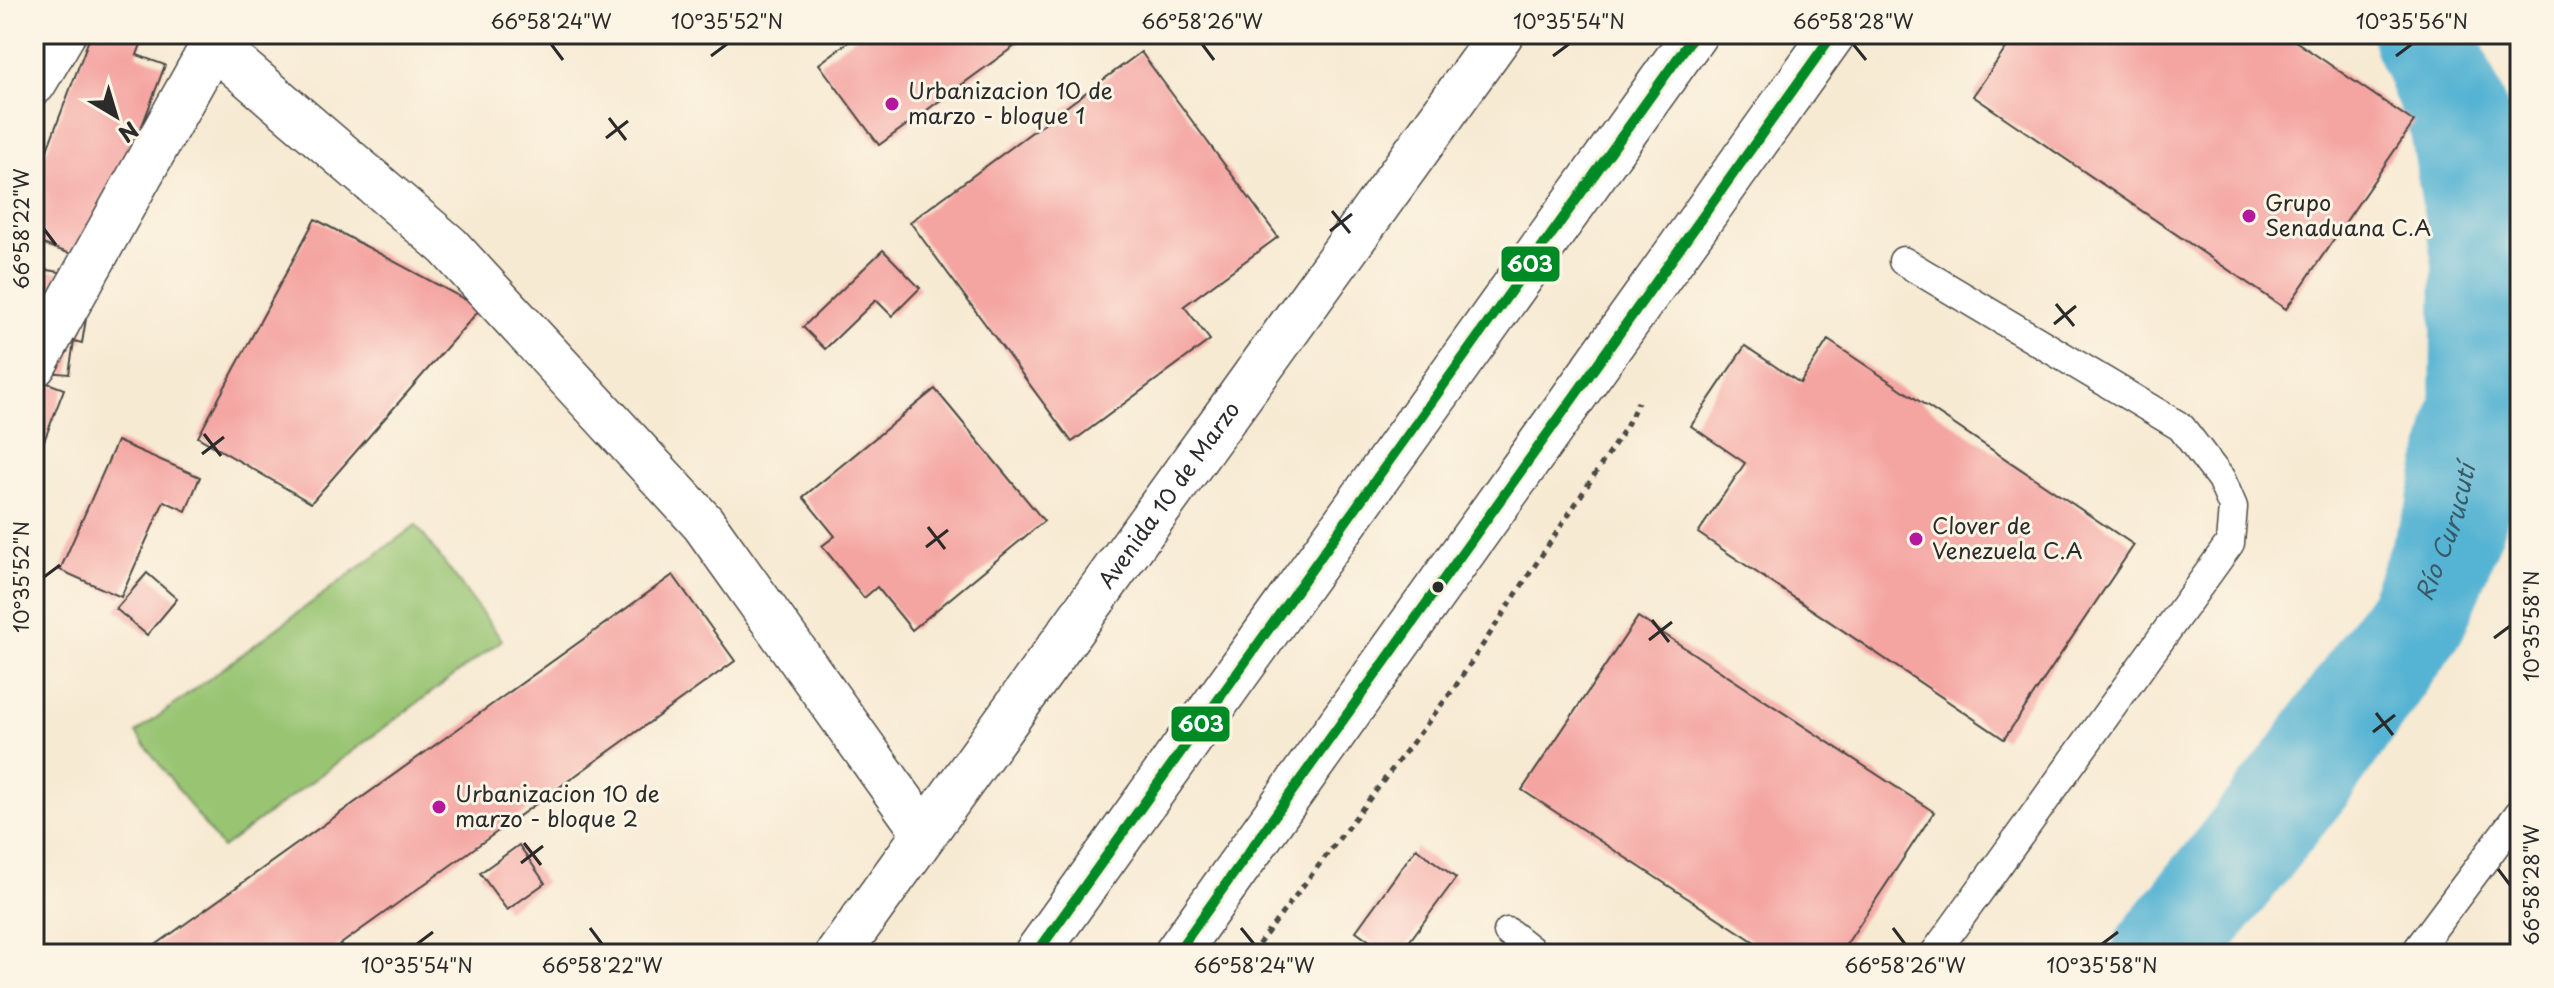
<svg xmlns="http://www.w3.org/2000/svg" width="2554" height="988" font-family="'Playpen Sans',sans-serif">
<rect width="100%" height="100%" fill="#fcf5e5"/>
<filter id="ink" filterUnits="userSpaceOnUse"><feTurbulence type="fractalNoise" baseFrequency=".0125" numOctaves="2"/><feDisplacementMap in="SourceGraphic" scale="16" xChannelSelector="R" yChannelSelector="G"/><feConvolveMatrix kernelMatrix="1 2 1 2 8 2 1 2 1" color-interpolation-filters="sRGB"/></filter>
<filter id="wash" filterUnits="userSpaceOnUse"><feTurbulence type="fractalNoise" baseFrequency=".006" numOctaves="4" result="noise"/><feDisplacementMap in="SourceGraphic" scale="32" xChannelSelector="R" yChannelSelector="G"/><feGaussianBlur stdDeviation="1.8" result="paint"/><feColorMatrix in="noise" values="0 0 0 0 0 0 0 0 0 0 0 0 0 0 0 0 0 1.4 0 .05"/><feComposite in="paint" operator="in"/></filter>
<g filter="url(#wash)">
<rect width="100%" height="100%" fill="#f7ead3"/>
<!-- green -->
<path fill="#99c573" stroke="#62784f" stroke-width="2" d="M 416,525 L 502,640 L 222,848 L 136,733 Z"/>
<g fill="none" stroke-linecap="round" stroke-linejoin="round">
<!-- river -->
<path stroke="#55b3d3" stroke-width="102" id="s1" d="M 2163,954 L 2307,773 L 2417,616 L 2456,517 L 2481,404 L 2483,261 L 2460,123 L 2423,34"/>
</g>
<g id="blocks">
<!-- building -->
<g fill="#f4a4a1">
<path d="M 91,34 L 145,34 L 137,55 L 165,65 L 91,261 L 34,241 L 34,184 Z"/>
<path d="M 859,34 L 1031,34 L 879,145 L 819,64 Z"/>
<path d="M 2016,34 L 2285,34 L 2414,122 L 2286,309 L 1973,96 Z"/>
<path d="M 1141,52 L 1278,237 L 1184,306 L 1210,340 L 1072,442 L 910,222 Z"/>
<path d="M 315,219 L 481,308 L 311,503 L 198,437 Z"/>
<path d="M 883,250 L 920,288 L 892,316 L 876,300 L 825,349 L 803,327 Z"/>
<path d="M 34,268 L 93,277 L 82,343 L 74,341 L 69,374 L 34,371 Z"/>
<path d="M 1828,340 L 2134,545 L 2004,739 L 1698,533 L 1745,463 L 1691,426 L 1745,346 L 1800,383 Z"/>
<path d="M 34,378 L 64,389 L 34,467 Z"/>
<path d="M 935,389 L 1044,521 L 912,630 L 877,587 L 864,598 L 822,546 L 835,536 L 803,497 Z"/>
<path d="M 117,441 L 200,477 L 186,511 L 164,501 L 121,597 L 60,570 Z"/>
<path d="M 147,573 L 177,599 L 147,635 L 116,609 Z"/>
<path d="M 673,575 L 735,661 L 327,954 L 143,954 Z"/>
<path d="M 1638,617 L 1934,812 L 1840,954 L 1773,954 L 1522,790 Z"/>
<path d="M 519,845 L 545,883 L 507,910 L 480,873 Z"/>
<path d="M 1416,848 L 1456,878 L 1400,954 L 1388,954 L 1356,931 Z"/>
</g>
</g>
</g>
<g filter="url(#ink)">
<use href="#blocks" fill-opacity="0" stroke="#4a4844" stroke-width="2"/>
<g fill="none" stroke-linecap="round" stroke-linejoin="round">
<!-- lane casing -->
<g stroke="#4a4844" stroke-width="31">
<g id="lane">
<path d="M 1903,261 L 2181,427 L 2221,479 L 2233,507 L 2230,543 L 1934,954"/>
<path d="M 1508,932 L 1536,954"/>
<path d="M 2414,954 L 2520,812"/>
</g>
</g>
<!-- street casing -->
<g stroke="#4a4844" stroke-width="47">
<g id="street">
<path d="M 214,46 L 448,246 L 703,523 L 924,832"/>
<path d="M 34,83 L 63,34"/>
<path d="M 34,365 L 219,34"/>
<path id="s2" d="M 838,954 L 1501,34"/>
</g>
</g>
<!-- primary casing -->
<g stroke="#4a4844" stroke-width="47">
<g id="primary">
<path d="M 1036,954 L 1695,34"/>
<path d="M 1176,954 L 1833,34"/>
</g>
</g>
<!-- path -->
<g stroke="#4a4844" stroke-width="5" stroke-dasharray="6 6" stroke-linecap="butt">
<path d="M 761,953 L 762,954"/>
<path d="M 1251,954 L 1455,687 L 1626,427 L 1638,402"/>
</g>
<!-- lane -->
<use href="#lane" stroke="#fff" stroke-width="28"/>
<!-- street -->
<use href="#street" stroke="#fff" stroke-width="44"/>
<!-- primary -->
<use href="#primary" stroke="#fff" stroke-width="44"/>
<!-- bus-1 casing -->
<g stroke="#fcf5e5" stroke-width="16">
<g id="bus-1">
<path d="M 1036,954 L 1695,34"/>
<path d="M 1176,954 L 1833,34"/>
</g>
</g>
<!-- bus-1 -->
<use href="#bus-1" stroke="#008a26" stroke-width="10"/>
</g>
</g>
<!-- ticks -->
<path fill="none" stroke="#2b2b2b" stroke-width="3" d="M 551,44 L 563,60M 1202,44 L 1214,60M 1853,44 L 1866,60M 711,56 L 727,44M 1553,56 L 1569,44M 2396,56 L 2412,44M 609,118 L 626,140M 606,138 L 628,121M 1332,211 L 1350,233M 44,229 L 56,245M 1330,231 L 1352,214M 2056,304 L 2074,326M 2054,324 L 2076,306M 204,434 L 221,456M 202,454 L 224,437M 928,527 L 945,549M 926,547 L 948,530M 44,577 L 60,565M 1652,620 L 1669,642M 2494,638 L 2510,626M 1649,640 L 1672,622M 2376,713 L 2393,735M 2373,732 L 2395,715M 524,843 L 541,865M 521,863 L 543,846M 2498,869 L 2510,885M 590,928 L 602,944M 1241,928 L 1254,944M 1893,928 L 1905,944M 417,944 L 433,932M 2102,944 L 2118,932"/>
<!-- markers -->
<g fill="#b5179e" stroke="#fcf5e5" stroke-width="3">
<circle cx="892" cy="104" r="8"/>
<circle cx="2249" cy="216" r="8"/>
<circle cx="1916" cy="539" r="8"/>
<circle cx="439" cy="807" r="8"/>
</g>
<circle fill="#2b2b2b" stroke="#fcf5e5" stroke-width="3" cx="1438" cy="587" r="7"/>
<g text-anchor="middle" stroke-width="6" stroke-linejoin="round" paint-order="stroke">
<!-- poi labels -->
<g font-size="22" fill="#2b2b2b" stroke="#fcf5e5" text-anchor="start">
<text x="908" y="99">Urbanizacion 10 de<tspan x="908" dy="25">marzo - bloque 1</tspan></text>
<text x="2265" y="211">Grupo<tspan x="2265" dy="25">Senaduana C.A</tspan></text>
<text x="1932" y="534">Clover de<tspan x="1932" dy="25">Venezuela C.A</tspan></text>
<text x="455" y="802">Urbanizacion 10 de<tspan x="455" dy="25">marzo - bloque 2</tspan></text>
</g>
<!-- street labels -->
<g font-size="22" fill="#2b2b2b" stroke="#fcf5e5">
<text dy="8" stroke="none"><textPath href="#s2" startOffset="566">Avenida 10 de Marzo</textPath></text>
</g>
<!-- water labels -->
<g font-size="24" font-style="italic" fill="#3a5b66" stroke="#fcf5e5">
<text dy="8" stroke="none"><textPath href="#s1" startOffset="512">Río Curucutí</textPath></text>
</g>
</g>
<g stroke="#fcf5e5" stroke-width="3">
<rect x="1500" y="245" width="61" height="38" rx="8" fill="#008a26"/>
<rect x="1170" y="705" width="61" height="38" rx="8" fill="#008a26"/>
</g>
<g font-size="22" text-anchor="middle" font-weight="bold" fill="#fff">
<text x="1530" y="272">603</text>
<text x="1201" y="732">603</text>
</g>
<!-- margin -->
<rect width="2554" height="988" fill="none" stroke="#fcf5e5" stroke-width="88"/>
<!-- north arrow -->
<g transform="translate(116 116) rotate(142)" stroke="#fcf5e5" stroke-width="6" paint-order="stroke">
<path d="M0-6L14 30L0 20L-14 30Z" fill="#2b2b2b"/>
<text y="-12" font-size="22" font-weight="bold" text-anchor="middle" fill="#2b2b2b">N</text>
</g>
<rect x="44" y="44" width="2466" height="900" fill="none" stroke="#2b2b2b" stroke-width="3"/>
<g font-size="20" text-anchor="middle" fill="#2b2b2b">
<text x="551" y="29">66°58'24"W</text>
<text x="727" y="29">10°35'52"N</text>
<text x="1202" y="29">66°58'26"W</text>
<text x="1569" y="29">10°35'54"N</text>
<text x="1853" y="29">66°58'28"W</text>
<text x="2412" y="29">10°35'56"N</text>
<text transform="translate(22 229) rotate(-90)" y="7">66°58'22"W</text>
<text transform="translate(22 577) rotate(-90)" y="7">10°35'52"N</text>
<text transform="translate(2532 626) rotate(-90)" y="7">10°35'58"N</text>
<text transform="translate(2532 885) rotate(-90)" y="7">66°58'28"W</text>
<text x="417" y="973">10°35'54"N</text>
<text x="602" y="973">66°58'22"W</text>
<text x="1254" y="973">66°58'24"W</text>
<text x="1905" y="973">66°58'26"W</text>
<text x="2102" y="973">10°35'58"N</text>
</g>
</svg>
